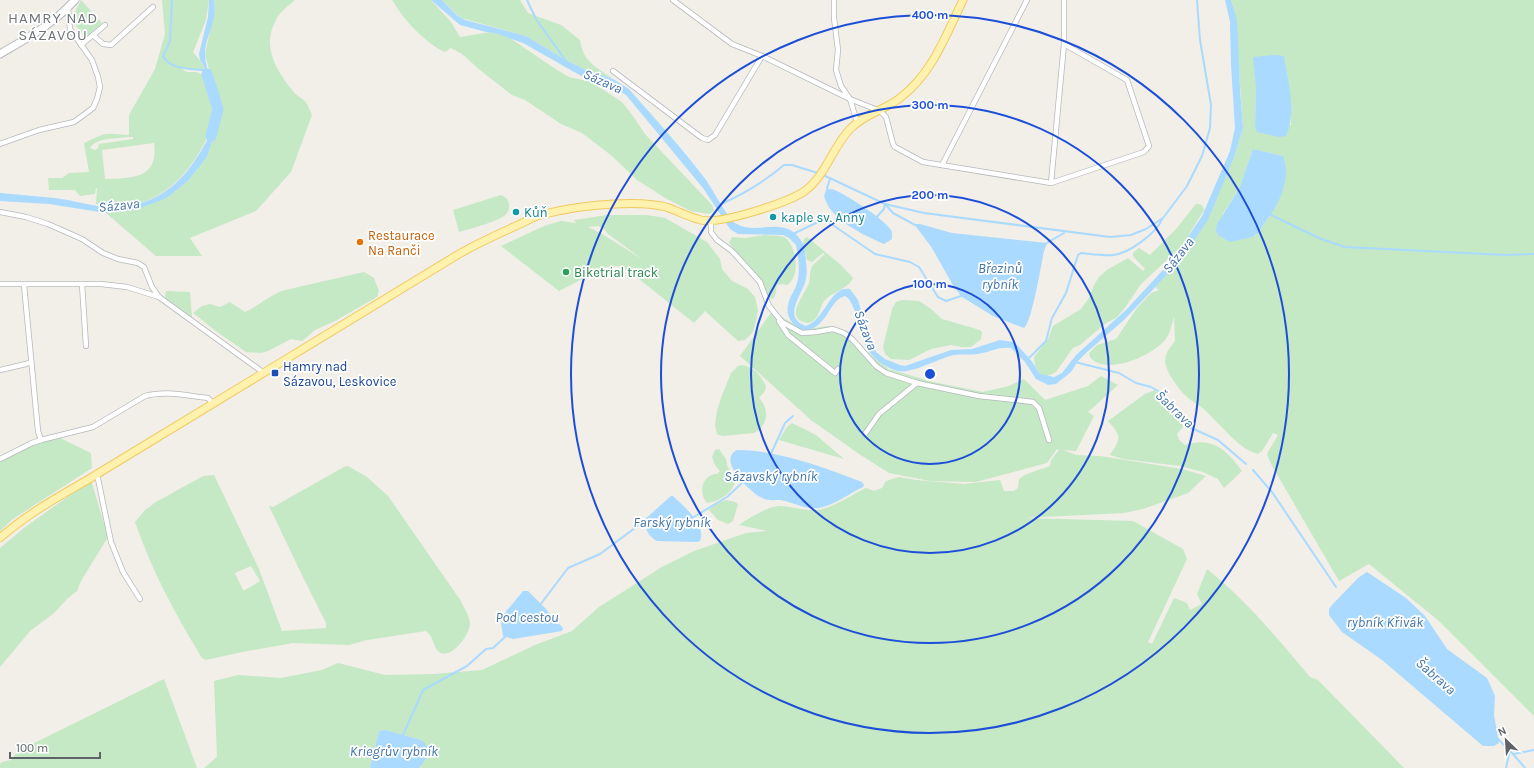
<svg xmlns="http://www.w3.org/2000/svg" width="1534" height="768" font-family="Karla,sans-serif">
<rect width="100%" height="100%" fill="#f1efe8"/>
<!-- green -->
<g fill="#c5e8c5" fill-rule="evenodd">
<path d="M 81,0 L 102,23 L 85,39 L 73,21 L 72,18 Z"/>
<path d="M 162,0 L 209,0 L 206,20 L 193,52 L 204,66 L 205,71 L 181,68 L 186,72 L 196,72 L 202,74 C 209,83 216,95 218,107 C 219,118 212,129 207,138 C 186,182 148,216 96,204 L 97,188 L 96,188 L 95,194 L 80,196 L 75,190 L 49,190 L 48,178 L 62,178 L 69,173 L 89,172 L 84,143 C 91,140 100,135 106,134 C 114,133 121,135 129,135 L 129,115 L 155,69 L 165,34 ZM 128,137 L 133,137 L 133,139 L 99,144 L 98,148 L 95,150 L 90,148 C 96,137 117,139 128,137 ZM 154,143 C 159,179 132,178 105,179 L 102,150 Z"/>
<path d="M 214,0 L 295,0 C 289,5 281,11 277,18 C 261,46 275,69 293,91 C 296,96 301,97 305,101 C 308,105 310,111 312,115 L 291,172 L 256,211 L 190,238 L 202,256 L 156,256 L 106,213 L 135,210 L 171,195 L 189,180 L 207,157 L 221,114 L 205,54 L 215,7 Z"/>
<path d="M 392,0 L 431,0 L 451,22 L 460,37 L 491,32 L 507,36 L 557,70 L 569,77 L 591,82 L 613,96 L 622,102 L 633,116 L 645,134 L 712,205 L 714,211 L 709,214 L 691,211 L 667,199 L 637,180 L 612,156 L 582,133 L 561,124 L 525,100 L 512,95 L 480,70 L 462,54 L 451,48 L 445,52 C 425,43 403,19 392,0 Z"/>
<path d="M 442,0 L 520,0 L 528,13 L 561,25 L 580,40 C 583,62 596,67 613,79 L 584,69 L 564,59 L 526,36 L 461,18 Z"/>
<path d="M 1231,0 L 1534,0 L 1534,716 L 1439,621 L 1369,564 L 1339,581 L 1271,464 L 1267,454 L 1278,435 L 1273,433 L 1262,451 L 1258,454 C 1237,449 1218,420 1201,407 C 1194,402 1188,399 1182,392 C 1176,385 1169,375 1166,366 C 1163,355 1169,349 1175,341 L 1174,317 C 1172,323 1171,331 1167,337 C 1156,355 1105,377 1090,357 L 1089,353 L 1097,345 L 1116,339 L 1137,308 L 1151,293 L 1159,290 L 1155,287 L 1180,261 L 1234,157 L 1243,128 L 1235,12 ZM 1287,76 L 1291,103 L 1291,125 L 1255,127 L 1256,87 ZM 1253,149 L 1283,156 L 1271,215 L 1255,236 L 1222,215 L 1239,189 Z"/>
<path d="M 501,195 C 505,197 508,198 509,204 C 509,207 509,211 507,213 C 502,221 469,229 459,232 L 453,210 Z"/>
<path d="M 1196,204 C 1201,204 1203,205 1204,210 L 1182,246 L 1141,284 L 1124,309 L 1116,318 L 1106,323 L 1080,345 L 1073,348 L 1056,372 L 1050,375 L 1045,376 L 1040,374 L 1035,366 L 1034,357 L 1048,339 L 1053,326 L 1081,309 L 1089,298 L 1094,285 L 1099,277 L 1107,270 L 1128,258 L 1143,271 L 1145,269 L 1133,256 L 1133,253 L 1139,248 L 1150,255 L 1177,228 Z"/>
<path d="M 607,215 L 647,215 L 665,218 L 707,242 L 720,259 L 722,269 L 732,281 L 748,289 L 755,297 L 758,310 L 756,321 L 753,332 L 745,340 L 738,341 L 705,311 L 694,323 L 639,279 L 621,266 L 606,267 L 559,291 L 501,246 L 544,226 L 561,221 L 576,223 L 574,220 ZM 598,226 L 604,229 L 608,234 L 642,259 L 602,234 L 588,227 Z"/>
<path d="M 765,235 C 770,236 779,235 784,237 C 797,245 801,277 787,285 L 782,284 L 777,285 L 775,296 L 773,299 L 769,297 L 743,260 L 729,243 L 732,237 L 745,238 Z"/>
<path d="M 807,237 L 841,265 L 853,278 C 848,289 834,291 826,299 C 818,307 821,320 808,323 C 782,319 805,295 809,283 C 811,277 809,270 813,265 C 817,261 821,258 825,254 L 823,253 L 812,262 L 807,260 L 803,244 L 804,239 Z"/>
<path d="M 364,272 L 374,278 L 379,291 L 377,297 L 335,321 L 315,330 L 302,341 L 291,339 L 268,351 L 261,353 L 246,352 L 220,334 L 193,313 L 202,306 L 210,304 L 220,307 L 230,302 L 245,312 C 258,306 268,297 281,291 Z"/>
<path d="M 166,291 L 190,292 L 192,317 L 165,298 Z"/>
<path d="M 902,300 L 919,301 L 931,309 L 942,319 L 980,330 L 982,332 L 981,339 L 971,347 L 961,347 L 951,345 L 931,349 L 909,360 L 891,359 L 885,354 L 883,347 L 892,309 L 896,302 Z"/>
<path d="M 773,310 L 785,319 L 803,330 L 827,326 L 847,331 L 871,355 L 889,369 L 933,382 L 983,392 L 1009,386 L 1024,379 L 1045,400 L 1088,386 L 1101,376 L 1118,385 L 1088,412 L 1094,416 L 1076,451 L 1063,450 L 1076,455 L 1100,456 L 1182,469 L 1206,476 L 1188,493 L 1143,509 L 1124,513 L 1024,518 L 1133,521 L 1183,549 L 1187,559 L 1148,642 L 1152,644 L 1174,598 L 1187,603 L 1190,610 L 1202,604 L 1197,594 L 1207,569 C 1246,600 1278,639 1310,677 L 1318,680 L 1404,768 L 419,768 L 421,766 L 421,740 L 386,730 L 379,731 L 370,768 L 204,768 L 217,757 L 214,681 L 238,675 L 281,678 L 322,670 L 338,663 L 385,675 L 434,674 L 482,670 L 535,645 L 572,631 L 599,607 L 662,567 L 694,551 L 746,533 L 767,531 L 739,525 C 749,518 768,506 781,506 C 793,507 805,511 818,510 C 835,507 851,495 866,488 L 874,491 L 882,488 L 886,481 L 899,477 L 916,480 L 964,484 L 1000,480 L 1004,491 L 1014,491 L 1018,488 L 1019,479 C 1028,472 1040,470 1050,466 L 1051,460 L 1059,450 L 1057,449 L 1047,463 L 976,482 L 930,481 L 889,473 L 859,454 L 811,420 L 740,356 Z"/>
<path d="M 742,365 C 754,367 761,376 766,386 L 765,391 L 759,398 C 770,409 768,426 754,433 L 722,436 L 717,434 L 715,425 L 717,411 L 721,398 L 731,373 L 738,366 Z"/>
<path d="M 1155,390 L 1165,401 L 1168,408 L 1179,417 L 1183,427 L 1177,434 L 1179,440 L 1185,445 C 1212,436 1227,450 1242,471 L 1224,488 L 1218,479 L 1203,472 L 1180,466 L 1123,459 L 1110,455 C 1121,438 1122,437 1108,421 L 1145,394 Z"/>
<path d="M 792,423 L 816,435 L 844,459 L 779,440 L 787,427 Z"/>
<path d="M 60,438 L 91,453 L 92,468 L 13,519 L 0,531 L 0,460 L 27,446 Z"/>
<path d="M 719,449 L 726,459 L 727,465 L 735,483 C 730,495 719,501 707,503 C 698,492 702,475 717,474 L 720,471 L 715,465 L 712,457 L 715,450 Z"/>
<path d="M 348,466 L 367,477 L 388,496 L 461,601 C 464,608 470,617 470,624 C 469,635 452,660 439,652 C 433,647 434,637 426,631 L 367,640 L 349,645 L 293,643 L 242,652 L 206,660 L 202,658 C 175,614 152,571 135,522 L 145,510 L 156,502 L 203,476 L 214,475 L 259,569 L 282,631 L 326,628 L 326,623 L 301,573 L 269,506 L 273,507 L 344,467 ZM 251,566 L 260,581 L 245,590 L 243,590 L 235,573 Z"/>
<path d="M 91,480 L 108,537 L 81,581 L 77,591 L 67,599 L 54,613 L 30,631 L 0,667 L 0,548 L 24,528 Z"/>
<path d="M 726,500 L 735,502 L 738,504 L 733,521 L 728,524 L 718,520 L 709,510 L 716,504 Z"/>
<path d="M 164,679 L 197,768 L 0,768 L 0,764 L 2,762 L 11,760 L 18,751 Z"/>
</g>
<!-- water -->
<g fill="#aadaff">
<path d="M 209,0 L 214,0 C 218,22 205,36 205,54 C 205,70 216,92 221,108 L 221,114 L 207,157 L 189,180 L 171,195 L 162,200 L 135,210 L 106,213 L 49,204 L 0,201 L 0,193 C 18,195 37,196 55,198 C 73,200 97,208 115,207 C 150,206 174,190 194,162 C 202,151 219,121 218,107 C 216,94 207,83 203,71 L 205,71 L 204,66 L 200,60 L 199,54 L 208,17 Z"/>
<path d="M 431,0 L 442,0 L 458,16 L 465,20 L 526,36 L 564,59 L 584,69 L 613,79 L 629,89 C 654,118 683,149 706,180 C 713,190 727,217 735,223 C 758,238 788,210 805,248 C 805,258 808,269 806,279 C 803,294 781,317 806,326 C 826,319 830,285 850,289 L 858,300 L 870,342 L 876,352 L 885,359 L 900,365 L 905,366 L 951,350 L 972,349 L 1000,340 L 1013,342 L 1016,344 L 1030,359 L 1040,374 L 1054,377 L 1062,373 L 1076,355 L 1126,310 L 1174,258 L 1202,216 L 1230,151 L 1235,128 L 1231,65 L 1230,22 L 1225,0 L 1231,0 L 1237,19 L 1240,90 L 1243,128 L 1234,157 L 1208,220 L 1180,261 L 1124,320 L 1087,352 L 1078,361 L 1071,372 L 1056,384 L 1048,385 L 1036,379 L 1025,362 L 1011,348 C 995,347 992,352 978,354 C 970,355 962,354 954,355 C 939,358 912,374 898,371 C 885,368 871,357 865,345 C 862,335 854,299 845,296 C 829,300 828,327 805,331 C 789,325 783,313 791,296 C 794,291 797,285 798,279 C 800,268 798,255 796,245 L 789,238 L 783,235 L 738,234 L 730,229 L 703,188 L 626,95 L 611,86 L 583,77 L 523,43 L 495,33 L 486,32 L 460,25 Z"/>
<path d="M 1275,55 L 1284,56 C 1288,82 1297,112 1286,136 L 1279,137 L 1257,132 L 1255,127 L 1256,87 L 1253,57 Z"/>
<path d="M 1253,149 L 1283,156 C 1292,180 1278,206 1264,224 C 1261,228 1258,234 1254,236 C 1247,239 1237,240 1230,242 L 1218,235 L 1216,231 L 1217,224 L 1239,189 Z"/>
<path d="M 832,189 C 844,193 888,221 892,232 C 892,234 892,237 892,239 L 884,244 C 866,236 844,226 831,210 C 828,207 826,201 824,196 L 826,190 Z"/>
<path d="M 914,224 L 920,224 L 952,233 L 1047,243 L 1044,251 C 1041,265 1032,322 1024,328 L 993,316 L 962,297 L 954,287 L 932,248 Z"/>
<path d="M 737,450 C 778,450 823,467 862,482 L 864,485 L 863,487 C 849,494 834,505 819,508 C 806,510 793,502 780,500 C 774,500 767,501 762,498 C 751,493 716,460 737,450 Z"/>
<path d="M 671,496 L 673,496 C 683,506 707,525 700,541 L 697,542 L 657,541 C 650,538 644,528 644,520 Z"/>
<path d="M 1367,572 L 1406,598 L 1425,616 L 1447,649 L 1487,678 L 1495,696 L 1494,715 L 1499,743 L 1494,746 L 1483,746 L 1382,660 L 1342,632 L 1329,615 L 1329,609 L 1332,605 L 1358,578 Z"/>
<path d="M 523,591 L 528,591 L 544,607 L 563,628 L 562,631 L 513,639 L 503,636 L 501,623 L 504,614 Z"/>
<path d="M 386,730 L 421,740 C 433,748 427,759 419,768 L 370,768 L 379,731 Z"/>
</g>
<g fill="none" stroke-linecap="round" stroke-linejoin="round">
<!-- stream -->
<g stroke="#aadaff" stroke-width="2">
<path d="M 172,0 L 170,41 L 163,56 C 170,70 192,69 205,70"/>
<path d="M 527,0 L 536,19 L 566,61"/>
<path d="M 829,192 L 827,188 L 830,179"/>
<path d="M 721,204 C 744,194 765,181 784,165 L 792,165 L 821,174 L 885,204 L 924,213 L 1110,237 L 1131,235 L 1146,229 L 1163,218 L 1187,186 L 1202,156 L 1210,128 L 1211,105 L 1200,40 L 1197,0"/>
<path d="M 886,205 L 893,213 L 915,225"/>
<path d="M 1271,215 L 1321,239 L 1345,247 L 1505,255 L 1534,254"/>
<path d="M 875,219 L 884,209 L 885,204"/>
<path d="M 793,234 L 824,219 L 875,254 L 910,262 L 919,267 L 938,297 L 946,301 L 964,295"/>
<path d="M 1045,244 L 1064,233"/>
<path d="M 1028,359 L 1046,341 L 1052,318 L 1066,293 L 1078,255 L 1081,253 C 1091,254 1103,256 1113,255 C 1128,254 1157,233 1162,219"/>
<path d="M 1075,362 L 1119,373 L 1136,383 L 1151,387 L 1160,392 L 1189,427 L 1218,440 L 1246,464"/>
<path d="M 770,456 L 785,423 L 793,416"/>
<path d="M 1253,470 L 1272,492 L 1336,587"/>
<path d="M 692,518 L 727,497 L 744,481"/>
<path d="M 540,605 L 568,568 L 600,554 L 643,522 L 646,522"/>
<path d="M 402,737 L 423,690 L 467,666 L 486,649 L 493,648 L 506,636"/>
<path d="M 1497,738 L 1513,754 L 1525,768"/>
<path d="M 1514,754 L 1534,750"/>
<path d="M 1506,768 L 1510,750"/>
</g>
<!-- river -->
<path stroke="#aadaff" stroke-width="11" d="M 207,74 L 218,109 L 211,136"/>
<!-- street casing -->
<g stroke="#b5b8bc" stroke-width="6">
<g id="street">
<path d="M 673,0 L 732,44 L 762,56 L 850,99 L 880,111 L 886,117 L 893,144 L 895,147 L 923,162 L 1051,183 L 1144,152 L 1149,146 L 1127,80 L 1064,44"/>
<path d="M 834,0 L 834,18 L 838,50 L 836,70 L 841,86 L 850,99 L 857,122"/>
<path d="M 93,35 L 103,44 L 111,45 L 153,7"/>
<path d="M 81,45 L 105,25"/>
<path d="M 613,71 L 702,138 L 708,140 L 715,135 L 762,56"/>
<path d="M 0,144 L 39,130 L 74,122 L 93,108 L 97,99 L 100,87 L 98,77 L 92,60 L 70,29 L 68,8"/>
<path d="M 942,165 L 1027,0"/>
<path d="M 1051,183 L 1064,44 L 1064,0"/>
<path d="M 0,212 L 26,217 L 48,224 L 82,239 L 103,253 L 118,259 L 138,263 L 144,267 L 152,287 L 159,297 L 264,373"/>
<path d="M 711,221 L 711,232 L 717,240 L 732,251 L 760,282 L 769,306 L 782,322 L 802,333 L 816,332 L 833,329 L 844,333 L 852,339 L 876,366 L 886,373 L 917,383 L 979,396 L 1033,402 L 1039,408 L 1049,440"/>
<path d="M 0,284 L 101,284 L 127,287 L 159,297"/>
<path d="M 82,284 L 86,346"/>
<path d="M 24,285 L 38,431 L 41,440 L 93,427 L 145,396 C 165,390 188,396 208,398 L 213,404"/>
<path d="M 779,321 L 788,335 L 835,373 L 838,369"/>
<path d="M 0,370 L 26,364 L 31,362"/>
<path d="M 865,434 L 879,414 L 917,383"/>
<path d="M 0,459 L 32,443 L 41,440"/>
<path d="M 97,474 L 111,542 L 123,572 L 140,599"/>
</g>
</g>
<!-- secondary casing -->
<g stroke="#b6babf" stroke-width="9">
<path id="secondary" d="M 0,54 C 29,37 52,25 75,0"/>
</g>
<!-- primary casing -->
<g stroke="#f2c960" stroke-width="9">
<path id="primary" d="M 0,538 C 27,514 58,497 89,479 L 459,254 C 478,243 498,234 518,225 C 525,222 533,217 540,215 C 564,209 590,205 614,204 C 631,203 650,203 666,207 C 678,211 689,217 701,220 C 720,225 789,202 805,191 C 826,175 832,148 850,129 C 864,114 885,110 900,98 C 932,74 946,35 963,0"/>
</g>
<!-- street -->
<use href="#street" stroke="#fff" stroke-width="4.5"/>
<!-- secondary -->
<use href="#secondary" stroke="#fff" stroke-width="7"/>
<!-- primary -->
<use href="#primary" stroke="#fff2af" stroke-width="7"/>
</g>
<!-- distance rings -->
<g fill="none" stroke="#1d4ed8" stroke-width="2">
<circle cx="930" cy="374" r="90"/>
<circle cx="930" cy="374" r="179"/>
<circle cx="930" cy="374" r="269"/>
<circle cx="930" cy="374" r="359"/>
</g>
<!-- markers -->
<g fill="#0f9aa8" stroke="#fff" stroke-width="1.5">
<circle cx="516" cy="212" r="4"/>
<circle cx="773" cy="217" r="4"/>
</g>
<circle fill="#e8710a" stroke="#fff" stroke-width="1.5" cx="360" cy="242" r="4"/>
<circle fill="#2e9e5b" stroke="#fff" stroke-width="1.5" cx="566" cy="272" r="4"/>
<rect fill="#1a4fb4" stroke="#fff" stroke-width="1.5" x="271" y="369" width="8" height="8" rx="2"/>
<g text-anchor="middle" stroke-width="3.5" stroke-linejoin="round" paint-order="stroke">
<!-- culture labels -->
<g font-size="13" fill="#0d838f" stroke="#fff" text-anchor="start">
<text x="524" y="217">Kůň</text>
<text x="781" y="222">kaple sv. Anny</text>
</g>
<!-- food labels -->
<g font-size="13" fill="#c56008" stroke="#fff" text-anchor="start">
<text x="368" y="240">Restaurace<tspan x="368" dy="15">Na Ranči</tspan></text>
</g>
<!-- leisure labels -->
<g font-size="13" fill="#27864d" stroke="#fff" text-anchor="start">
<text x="574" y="277">Biketrial track</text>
</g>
<!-- transit labels -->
<g font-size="13" fill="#164399" stroke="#fff" text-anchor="start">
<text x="283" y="371">Hamry nad<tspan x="283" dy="15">Sázavou, Leskovice</tspan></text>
</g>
<!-- water labels -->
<g font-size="14" font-style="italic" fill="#4174aa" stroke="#fff">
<text transform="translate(603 81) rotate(24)" y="5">Sázava</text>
<text transform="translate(119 205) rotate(-6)" y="5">Sázava</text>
<text transform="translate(1178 255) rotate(-52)" y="5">Sázava</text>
<text x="1000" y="273">Březinů<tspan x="1000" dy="16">rybník</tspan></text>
<text transform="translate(866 330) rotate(69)" y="5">Sázava</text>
<text transform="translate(1175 409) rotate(44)" y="5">Šabrava</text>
<text x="771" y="481">Sázavský rybník</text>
<text x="672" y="527">Farský rybník</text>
<text x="527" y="622">Pod cestou</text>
<text x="1385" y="627">rybník Křivák</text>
<text transform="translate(1436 676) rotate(41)" y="5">Šabrava</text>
<text x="394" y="756">Kriegrův rybník</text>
</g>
<!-- quarter labels -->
<g font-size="15" letter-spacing="1" fill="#70757a" stroke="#fff">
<text x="53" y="23">HAMRY NAD<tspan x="53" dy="17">SÁZAVOU</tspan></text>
</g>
</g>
<circle cx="930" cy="374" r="6" fill="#1d4ed8" stroke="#fff" stroke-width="2"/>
<g font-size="12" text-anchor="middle" font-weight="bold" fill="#1d4ed8" stroke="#fff" stroke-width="3.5" stroke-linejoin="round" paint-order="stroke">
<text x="930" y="19">400 m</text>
<text x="930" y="109">300 m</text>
<text x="930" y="199">200 m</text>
<text x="930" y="288">100 m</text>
</g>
<!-- north arrow -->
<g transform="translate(1506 740) rotate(335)" stroke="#ffffff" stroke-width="3" paint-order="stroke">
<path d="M0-3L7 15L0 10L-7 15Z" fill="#5f6368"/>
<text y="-6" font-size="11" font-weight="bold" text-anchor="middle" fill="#5f6368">N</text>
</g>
<!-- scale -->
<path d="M10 752v6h90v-6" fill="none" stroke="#5f6368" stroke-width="2"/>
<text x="16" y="752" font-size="12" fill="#5f6368" stroke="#ffffff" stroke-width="3" paint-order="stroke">100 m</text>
</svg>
